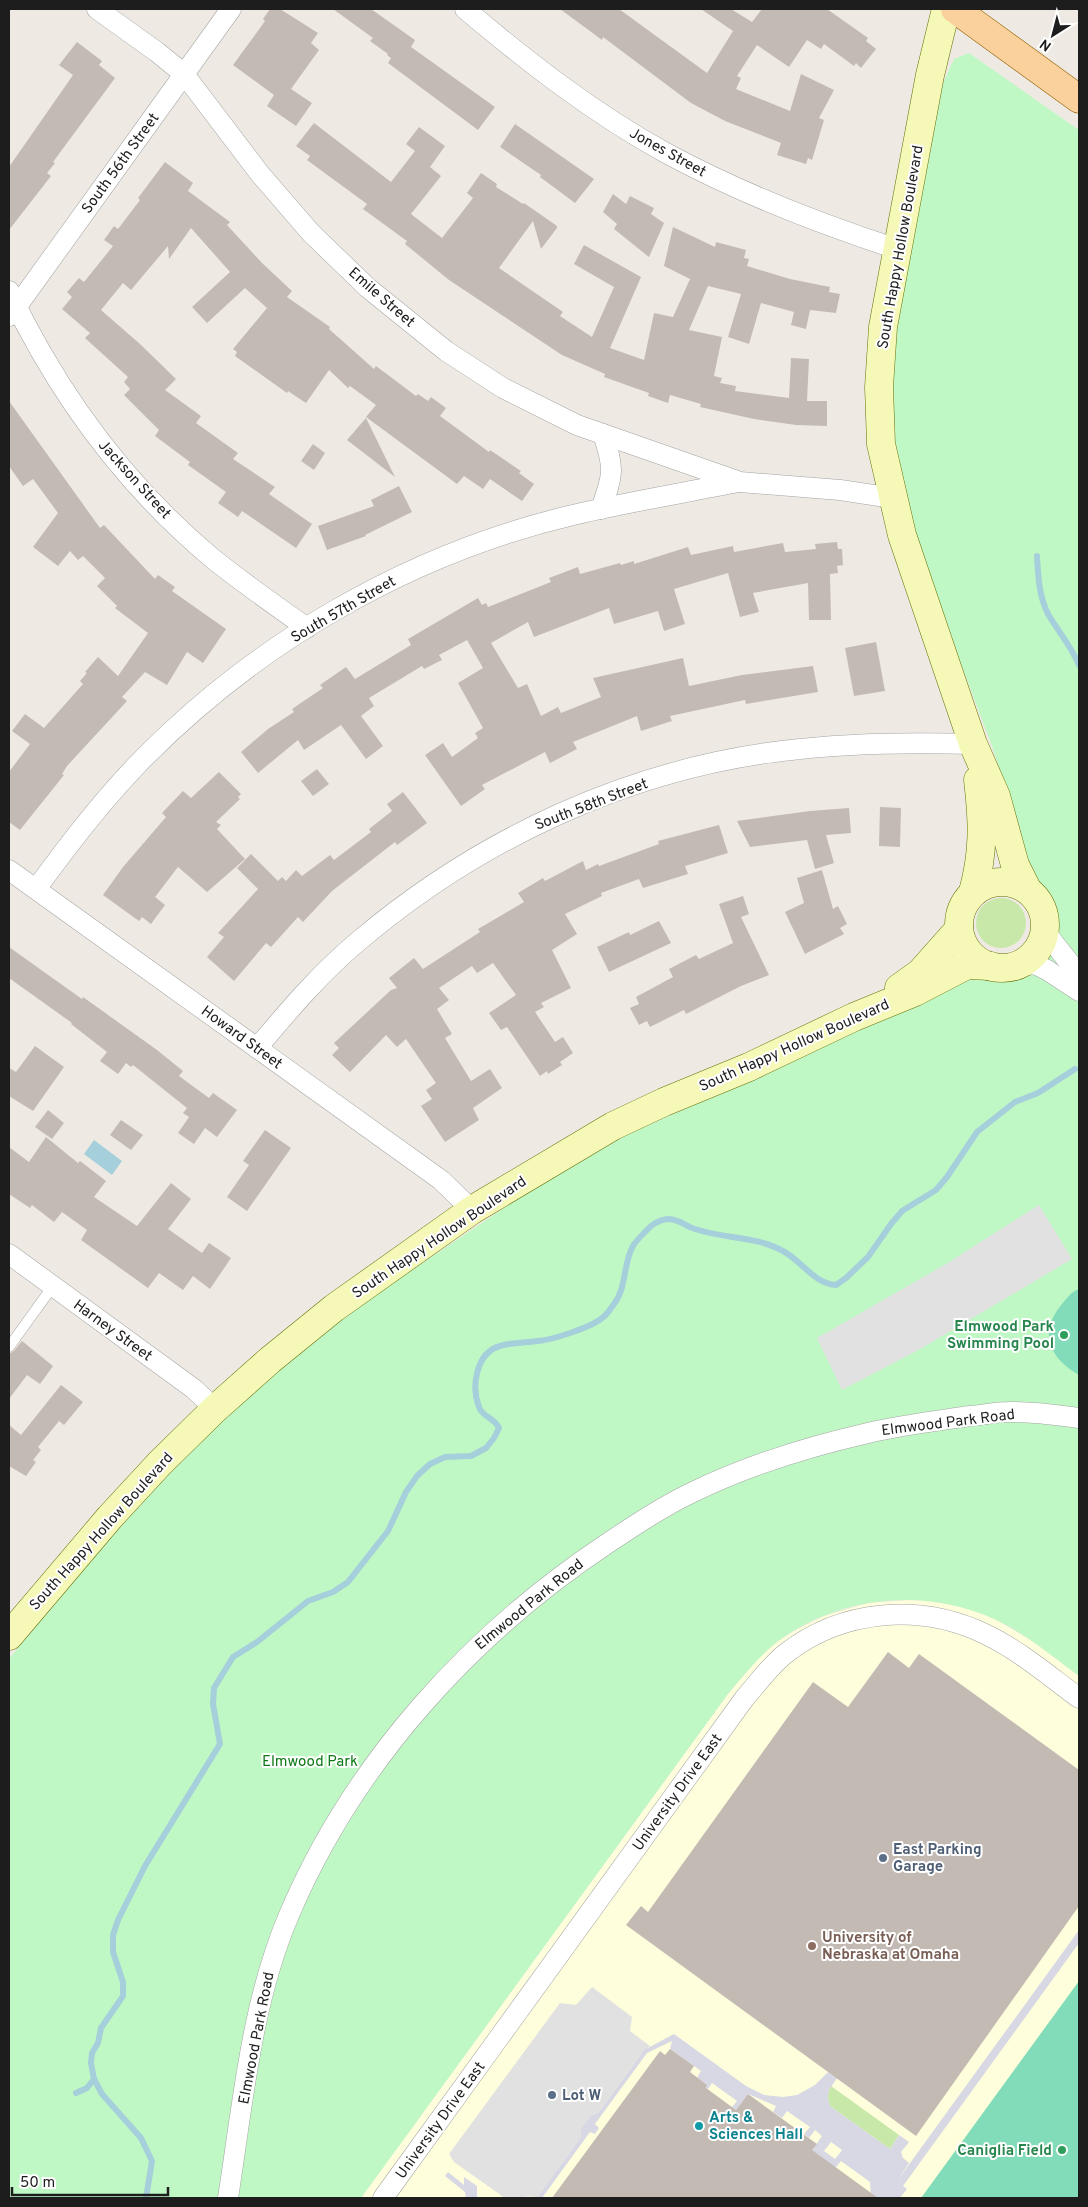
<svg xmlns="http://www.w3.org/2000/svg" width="1088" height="2207" font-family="Overpass,sans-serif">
<rect width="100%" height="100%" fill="#eeeae3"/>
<!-- education -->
<path fill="#fefedc" d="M 910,1600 L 933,1601 L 967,1608 L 993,1618 L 1032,1641 L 1079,1676 L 1079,2198 L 361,2198 L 728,1694 L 756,1661 L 777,1642 L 794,1631 L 824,1616 L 868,1603 Z"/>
<!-- grass -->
<g fill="#c8e8aa">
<circle cx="1001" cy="923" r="25"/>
<path d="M 831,2086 L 899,2135 L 890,2149 L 830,2106 L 827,2095 Z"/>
</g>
<!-- park -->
<path fill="#c0f8c5" d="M 969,53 L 1079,130 L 1079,1676 C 1052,1656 1025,1633 994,1619 C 924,1587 840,1596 778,1641 C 759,1656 744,1675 728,1694 L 361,2198 L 9,2198 L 9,1659 L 71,1583 L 157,1486 L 246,1397 L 350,1312 L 513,1202 L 583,1159 L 627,1135 L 803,1055 L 962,976 L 995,973 L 1027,974 L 1059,939 L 1053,924 L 1049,898 L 1025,866 L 1007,792 L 992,746 L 926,571 L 910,517 L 896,458 L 891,392 L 894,339 L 943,83 L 954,59 Z"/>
<!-- pitch -->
<g fill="#82dcb9">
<path d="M 1079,1289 L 1079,1375 C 1049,1358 1038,1332 1062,1304 C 1067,1298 1072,1291 1079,1289 Z"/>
<path d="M 1079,1981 L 1079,2198 L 921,2198 Z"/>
</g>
<!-- parking -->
<g fill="#e1e1e1">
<path d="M 1039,1205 L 1072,1259 L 922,1348 L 842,1390 L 817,1338 L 946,1264 Z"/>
<path d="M 592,1987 L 632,2017 L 630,2031 L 650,2046 L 640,2055 L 598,2113 L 591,2115 L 580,2130 L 581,2137 L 538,2196 L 505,2198 L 454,2162 L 449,2154 L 560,2003 L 576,2005 Z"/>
</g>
<!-- plaza -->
<g fill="#d7d8e4" fill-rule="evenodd">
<path d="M 1079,1930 L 1079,1943 L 903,2186 L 907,2189 L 900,2198 L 871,2198 L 870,2182 L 841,2161 L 836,2167 L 805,2160 L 822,2136 L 815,2130 L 809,2138 L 804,2134 L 810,2127 L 787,2111 L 782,2118 L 773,2112 L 776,2106 L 748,2094 L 736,2110 L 732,2107 L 737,2101 L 712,2083 L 708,2089 L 706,2088 L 707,2085 L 697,2078 L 701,2071 L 670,2049 L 672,2041 L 647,2053 L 595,2124 L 599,2128 L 595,2134 L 590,2132 L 542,2198 L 521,2198 L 538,2196 L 581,2137 L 580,2130 L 591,2115 L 598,2113 L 644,2050 L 674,2034 L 746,2086 L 764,2095 L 783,2097 L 797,2095 L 815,2085 L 828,2072 L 837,2078 L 829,2090 L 828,2098 L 830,2106 L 890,2149 L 899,2135 L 909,2142 L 901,2152 L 903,2158 L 909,2163 L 897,2181 ZM 831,2142 L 842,2150 L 835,2159 L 824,2151 Z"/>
<path d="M 448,2172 L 464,2185 L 464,2177 L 477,2186 L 477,2198 L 466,2198 L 465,2192 L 445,2176 Z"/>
</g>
<!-- water -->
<path fill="#a4cfdb" d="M 94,1140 L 122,1161 L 112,1175 L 84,1154 Z"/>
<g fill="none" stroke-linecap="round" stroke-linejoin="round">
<!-- stream -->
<g stroke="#a4cfdb" stroke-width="6">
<path d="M 1037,556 C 1038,575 1039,597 1048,614 C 1058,631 1071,646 1079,665"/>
<path d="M 76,2093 L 87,2088 L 94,2079"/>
<path d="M 146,2198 L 152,2161 L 141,2138 L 102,2094 L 94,2079 L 91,2063 L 92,2053 L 98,2043 L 101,2028 L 123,1996 L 123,1982 L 113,1952 L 113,1935 L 118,1920 L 145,1866 L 220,1744 L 213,1704 L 214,1688 L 233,1657 L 257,1642 L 308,1601 L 333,1592 L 348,1582 L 388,1531 L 406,1492 L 417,1476 L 430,1464 L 445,1457 L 471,1456 L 486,1448 L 494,1438 L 499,1428 C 494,1417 482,1417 479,1407 C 471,1386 476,1353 500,1346 C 512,1342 525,1343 538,1341 C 552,1340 592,1327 602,1318 C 607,1315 611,1308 614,1304 C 627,1287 623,1263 633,1246 C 636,1241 641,1236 645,1232 C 651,1225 658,1220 667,1219 C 680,1219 685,1226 695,1229 C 725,1239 756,1236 783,1251 C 802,1261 813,1283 836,1285 L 846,1278 L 868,1257 L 891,1224 L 902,1211 L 936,1190 L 947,1177 L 977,1132 L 1015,1102 L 1038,1093 L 1075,1069"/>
</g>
</g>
<!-- building -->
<g fill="#c3bab3">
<path d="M 270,9 L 280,9 L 318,33 L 311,43 L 319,50 L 291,89 L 312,103 L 296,126 L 267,106 L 274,95 L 233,65 L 265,21 L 263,19 Z"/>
<path d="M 333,9 L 371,9 L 415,40 L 411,47 L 495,107 L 478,130 L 388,63 L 391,58 L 387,55 L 388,54 L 370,41 L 373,38 Z"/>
<path d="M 560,9 L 619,9 L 707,73 L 733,31 L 701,9 L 731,9 L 752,22 L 762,9 L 827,9 L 868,38 L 866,41 L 876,49 L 861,68 L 856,63 L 854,66 L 824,44 L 821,49 L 807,40 L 789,67 L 757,45 L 737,76 L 741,78 L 736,89 L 790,111 L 801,74 L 834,90 L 819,118 L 824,120 L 812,160 L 808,158 L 806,164 L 777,155 L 781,143 L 725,121 L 691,103 L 603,37 L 602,40 Z"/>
<path d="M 77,42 L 102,61 L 99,65 L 115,78 L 53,162 L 55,163 L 47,173 L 51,176 L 9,230 L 9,167 L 73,75 L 59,65 Z"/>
<path d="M 314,123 L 391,182 L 415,151 L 406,144 L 419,127 L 445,146 L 430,167 L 441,176 L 411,214 L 442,238 L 473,198 L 467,193 L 481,173 L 497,184 L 496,187 L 523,204 L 524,203 L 557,226 L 557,228 L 541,249 L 533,221 L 499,268 L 563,312 L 560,316 L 592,337 L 614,287 L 574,264 L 584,245 L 641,277 L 610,348 L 644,360 L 654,313 L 673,317 L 690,279 L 664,266 L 673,227 L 715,247 L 716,242 L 746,250 L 744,258 L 749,259 L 747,266 L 790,279 L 830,287 L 829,292 L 840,294 L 836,313 L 810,310 L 806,329 L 791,325 L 794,312 L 761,303 L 749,344 L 728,337 L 741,294 L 708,286 L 689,330 L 722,337 L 714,376 L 722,378 L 720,383 L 736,386 L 735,391 L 789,398 L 791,358 L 809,359 L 807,401 L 827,401 L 827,426 L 796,425 L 754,419 L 700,407 L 701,404 L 670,395 L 668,403 L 648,396 L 649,393 L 604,377 L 605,374 L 562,355 L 449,280 L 405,244 L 407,241 L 363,209 L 367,204 L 307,160 L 310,156 L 296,146 Z"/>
<path d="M 515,124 L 594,179 L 575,203 L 540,177 L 541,175 L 500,147 Z"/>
<path d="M 165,162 L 193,183 L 188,191 L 230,222 L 227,225 L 262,263 L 292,291 L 287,297 L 330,327 L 329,329 L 374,369 L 376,366 L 416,396 L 418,394 L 428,401 L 431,397 L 446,408 L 440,416 L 489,452 L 490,450 L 521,471 L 519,473 L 534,484 L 522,501 L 490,479 L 483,489 L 464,476 L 457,484 L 366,417 L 376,405 L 350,386 L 348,388 L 329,370 L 306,403 L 288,391 L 287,393 L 235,356 L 237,352 L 233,349 L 267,308 L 245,288 L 207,323 L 192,307 L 230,272 L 191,228 L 169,259 L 168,246 L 131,290 L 123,283 L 101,310 L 140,344 L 176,379 L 165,390 L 201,416 L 196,423 L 238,453 L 233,459 L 275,487 L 269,494 L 312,524 L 296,548 L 242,511 L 238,517 L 218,503 L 226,492 L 188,465 L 190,462 L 155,436 L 159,430 L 124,395 L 130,389 L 124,382 L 128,377 L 85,338 L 90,333 L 62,309 L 72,297 L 67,292 L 79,278 L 84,282 L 113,246 L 104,240 L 114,226 L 118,229 L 140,200 L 138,198 Z"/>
<path d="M 613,194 L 626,204 L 630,196 L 654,208 L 651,214 L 664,223 L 649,257 L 614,229 L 617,224 L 603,212 Z"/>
<path d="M 9,401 L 100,528 L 104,525 L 155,579 L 158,575 L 175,587 L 172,591 L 226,629 L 203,663 L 187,652 L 167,685 L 145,672 L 122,697 L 127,701 L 67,766 L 62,774 L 64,775 L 20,830 L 9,822 L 9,772 L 30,744 L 12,731 L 25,714 L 44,728 L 83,684 L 80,681 L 87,673 L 85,672 L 98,657 L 118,676 L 148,633 L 115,608 L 117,606 L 97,586 L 105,578 L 83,556 L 78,560 L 70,551 L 58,566 L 33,547 L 58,513 L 33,479 L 23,486 L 9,466 Z"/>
<path d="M 366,418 L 395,477 L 347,440 Z"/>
<path d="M 313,444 L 325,453 L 314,470 L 301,461 Z"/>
<path d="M 399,486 L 412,512 L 365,535 L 366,536 L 327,550 L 318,526 L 374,506 L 371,500 Z"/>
<path d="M 837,542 L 838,549 L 842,549 L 843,565 L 837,566 L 838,573 L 830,574 L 831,620 L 809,620 L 808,583 L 753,593 L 759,612 L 740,617 L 728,573 L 674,589 L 685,624 L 664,631 L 658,611 L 614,624 L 609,608 L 534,637 L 528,622 L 491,643 L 518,688 L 527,684 L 541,716 L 558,707 L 561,713 L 601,697 L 593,678 L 683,658 L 689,686 L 742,675 L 813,666 L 818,692 L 746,704 L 745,700 L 670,716 L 672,721 L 641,731 L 637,716 L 573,742 L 577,749 L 550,763 L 545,752 L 482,785 L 485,789 L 461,806 L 425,755 L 443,743 L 452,757 L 478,738 L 475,733 L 483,728 L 458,683 L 483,668 L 467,640 L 439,655 L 442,660 L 424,669 L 422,666 L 369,698 L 374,706 L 361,716 L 383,746 L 366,759 L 341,725 L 304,750 L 298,740 L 258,773 L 241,752 L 268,729 L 294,712 L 292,709 L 323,688 L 320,685 L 346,667 L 355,679 L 411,645 L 408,639 L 478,598 L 482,605 L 486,603 L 488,607 L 551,582 L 549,578 L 578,567 L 580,574 L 620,563 L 621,565 L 634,561 L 634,564 L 688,547 L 691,555 L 733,546 L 734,552 L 783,543 L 785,552 L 816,549 L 815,544 Z"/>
<path d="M 876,642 L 885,691 L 854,696 L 845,648 Z"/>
<path d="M 317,769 L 329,784 L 313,796 L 301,781 Z"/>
<path d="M 219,772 L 241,794 L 238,797 L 240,799 L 216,822 L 221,825 L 217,829 L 245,859 L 207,892 L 178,867 L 155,897 L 165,905 L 151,924 L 142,917 L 139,921 L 103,895 L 123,867 L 166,817 L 162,813 L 183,791 L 191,798 Z"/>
<path d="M 403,792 L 427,823 L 397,845 L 395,842 L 332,891 L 303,922 L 298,917 L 271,947 L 266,943 L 234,981 L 207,957 L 224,937 L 218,933 L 258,889 L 237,868 L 251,854 L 278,881 L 282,877 L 286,881 L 296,870 L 302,876 L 330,855 L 334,860 L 371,832 L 369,829 L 392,811 L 387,804 Z"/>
<path d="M 880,807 L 901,808 L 900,847 L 879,846 Z"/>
<path d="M 849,808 L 851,833 L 826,835 L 834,863 L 815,869 L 807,840 L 750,847 L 737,821 L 810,811 Z"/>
<path d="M 719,825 L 728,853 L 685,866 L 688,874 L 643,888 L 639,879 L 601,893 L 602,896 L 565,914 L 577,934 L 552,950 L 571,988 L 541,1003 L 544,1007 L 535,1012 L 555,1042 L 563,1037 L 573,1053 L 560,1062 L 562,1065 L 548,1074 L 547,1071 L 540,1076 L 507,1027 L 501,1030 L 489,1013 L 516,995 L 493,963 L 477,973 L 472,966 L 439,988 L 449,1000 L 437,1009 L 452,1034 L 445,1038 L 471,1081 L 490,1069 L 502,1088 L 473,1108 L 479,1120 L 445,1142 L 421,1106 L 432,1099 L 426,1090 L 436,1083 L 406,1039 L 397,1047 L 386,1035 L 350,1072 L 332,1055 L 339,1048 L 334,1043 L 391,990 L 397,988 L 389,978 L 414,958 L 423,969 L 480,932 L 478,929 L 524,902 L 518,893 L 543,878 L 545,881 L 583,861 L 586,870 L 598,864 L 599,866 L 659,844 L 658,841 Z"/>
<path d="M 822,870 L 833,909 L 838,906 L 847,924 L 840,928 L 844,934 L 805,954 L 785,912 L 804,903 L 797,878 Z"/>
<path d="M 743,896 L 749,914 L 741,917 L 769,975 L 741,986 L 686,1014 L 684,1010 L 650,1027 L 647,1021 L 639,1025 L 630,1008 L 639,1004 L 636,997 L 673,977 L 669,969 L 696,955 L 699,959 L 733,943 L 719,904 Z"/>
<path d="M 659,921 L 671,943 L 609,972 L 597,947 L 629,932 L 630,935 Z"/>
<path d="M 9,947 L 82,999 L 83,997 L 157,1050 L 183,1071 L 179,1076 L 209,1098 L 213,1093 L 237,1110 L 217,1137 L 205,1128 L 194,1144 L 178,1133 L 189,1117 L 183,1113 L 187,1108 L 133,1065 L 131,1067 L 126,1063 L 118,1074 L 100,1061 L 107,1052 L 71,1024 L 72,1023 L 9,978 Z"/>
<path d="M 35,1046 L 64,1067 L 33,1111 L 9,1096 L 9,1068 L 16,1072 Z"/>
<path d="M 48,1110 L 64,1123 L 52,1139 L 35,1127 Z"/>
<path d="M 121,1120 L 143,1135 L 131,1150 L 110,1135 Z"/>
<path d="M 265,1130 L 291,1148 L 247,1211 L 227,1197 L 249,1165 L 243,1161 Z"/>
<path d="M 46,1137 L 78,1163 L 80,1161 L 106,1181 L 94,1197 L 137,1226 L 171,1183 L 191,1199 L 168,1229 L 202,1253 L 209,1243 L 231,1258 L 210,1289 L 193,1276 L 183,1290 L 159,1273 L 148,1288 L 81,1240 L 87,1230 L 62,1212 L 54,1222 L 32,1205 L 30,1208 L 9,1194 L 9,1147 L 29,1162 Z"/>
<path d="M 22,1341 L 53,1366 L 40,1384 L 27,1375 L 9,1399 L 9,1354 L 14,1351 Z"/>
<path d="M 61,1385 L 83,1402 L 64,1425 L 59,1421 L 38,1447 L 41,1450 L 33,1460 L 36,1462 L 26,1476 L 9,1466 L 9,1425 L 21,1435 Z"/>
<path d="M 888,1652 L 909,1668 L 919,1654 L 1079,1770 L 1079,1906 L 916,2136 L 626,1925 L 641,1906 L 648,1912 L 813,1682 L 848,1707 Z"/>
<path d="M 670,2049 L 694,2066 L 690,2072 L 707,2085 L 706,2088 L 736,2110 L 748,2094 L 817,2144 L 812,2150 L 878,2198 L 552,2198 L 660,2051 L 665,2055 Z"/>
</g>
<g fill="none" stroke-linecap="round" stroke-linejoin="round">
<!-- lane casing -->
<g stroke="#a4a4a4" stroke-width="11">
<path id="lane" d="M 9,1347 L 53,1286"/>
</g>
<!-- street casing -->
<g stroke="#a4a4a4" stroke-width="21">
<g id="street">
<path d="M 97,9 L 157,52 L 184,74 L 260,174 L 311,233 L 368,288 L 446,351 L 503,388 L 577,425 L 740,482 L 840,490 L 893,498"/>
<path d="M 465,9 C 528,62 593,113 666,153 C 740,193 817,223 897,249"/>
<path d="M 9,291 C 57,392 125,485 212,558 C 243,583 275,605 307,628"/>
<path d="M 10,316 L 231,9"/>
<path d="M 601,509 C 613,475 615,469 603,434"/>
<path d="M 9,870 L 441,1180 L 472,1210"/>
<path d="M 36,889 C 67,847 98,806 134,768 C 252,645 407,554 573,515 C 628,502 683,493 738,482"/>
<path d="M 1045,925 L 1050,938 L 1079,975"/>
<path d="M 1010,967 L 1035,964 L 1047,970 L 1079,991"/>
<path d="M 257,1048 C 289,1010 322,971 361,939 C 480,839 627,770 782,751 C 846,743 909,742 973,744"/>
<path d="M 9,1254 L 194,1389 L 215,1409"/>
<path d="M 228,2198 C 243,2103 251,2004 289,1915 C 354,1762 471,1634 608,1543 C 635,1525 662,1507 691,1493 C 748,1465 807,1447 868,1433 C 902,1425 936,1421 970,1416 C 983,1415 996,1412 1008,1412 C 1032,1411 1056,1415 1079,1418"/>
<path d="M 383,2198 L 744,1699 C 757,1684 769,1667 785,1654 C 842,1609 920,1603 985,1634 C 1019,1650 1049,1676 1079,1698"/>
</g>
</g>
<!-- secondary casing -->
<g stroke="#667107" stroke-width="29">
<g id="secondary">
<path d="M 946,9 L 930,75 L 883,327 L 879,387 L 881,444 L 902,535 L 973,744 L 996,796 L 1015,865 L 1027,889"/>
<circle cx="1002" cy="925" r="43"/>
<path d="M 973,892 C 984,852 983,821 978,780"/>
<path d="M 899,988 L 920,973 L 959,929"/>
<path d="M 9,1636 L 110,1517 L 160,1463 L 215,1409 L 270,1360 L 334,1308 L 472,1210 L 613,1126 L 664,1102 L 749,1067 L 854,1017 L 915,992 L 967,965 L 991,966"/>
</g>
</g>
<!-- primary casing -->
<g stroke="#936303" stroke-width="29">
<path id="primary" d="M 955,9 L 1079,99"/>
</g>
<!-- lane -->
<use href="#lane" stroke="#fff" stroke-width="10"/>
<!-- street -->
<use href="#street" stroke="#fff" stroke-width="20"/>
<!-- secondary -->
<use href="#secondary" stroke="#f5f8b7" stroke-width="28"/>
<!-- primary -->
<use href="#primary" stroke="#fad19d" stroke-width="28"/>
</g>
<!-- markers -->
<g fill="#2e9e5b" stroke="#fff" stroke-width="2">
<circle cx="1064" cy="1335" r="5"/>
<circle cx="1062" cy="2150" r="5"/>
</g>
<g fill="#5c6f8a" stroke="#fff" stroke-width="2">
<circle cx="883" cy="1858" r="5"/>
<circle cx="552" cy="2095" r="5"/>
</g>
<circle fill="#8d6e63" stroke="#fff" stroke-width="2" cx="812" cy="1946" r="5"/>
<circle fill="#0f9aa8" stroke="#fff" stroke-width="2" cx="699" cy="2126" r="5"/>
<g text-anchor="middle" stroke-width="4" stroke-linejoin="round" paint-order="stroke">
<!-- street labels -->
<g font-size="15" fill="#1d1d1d" stroke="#fff">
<text transform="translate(668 152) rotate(29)" y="5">Jones Street</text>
<text transform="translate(120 163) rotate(-54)" y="5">South 56th Street</text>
<text transform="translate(900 247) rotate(-80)" y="5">South Happy Hollow Boulevard</text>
<text transform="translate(382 297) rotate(41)" y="5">Emile Street</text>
<text transform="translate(135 479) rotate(48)" y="5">Jackson Street</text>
<text transform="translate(343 609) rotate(-30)" y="5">South 57th Street</text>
<text transform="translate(591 804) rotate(-21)" y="5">South 58th Street</text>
<text transform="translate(242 1037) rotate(36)" y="5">Howard Street</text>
<text transform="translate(794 1045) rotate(-24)" y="5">South Happy Hollow Boulevard</text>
<text transform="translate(439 1237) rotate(-34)" y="5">South Happy Hollow Boulevard</text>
<text transform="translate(113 1330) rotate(36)" y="5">Harney Street</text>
<text transform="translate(948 1422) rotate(-7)" y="5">Elmwood Park Road</text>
<text transform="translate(101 1531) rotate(-48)" y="5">South Happy Hollow Boulevard</text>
<text transform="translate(529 1604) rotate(-39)" y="5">Elmwood Park Road</text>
<text transform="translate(677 1792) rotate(-54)" y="5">University Drive East</text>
<text transform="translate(256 2038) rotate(-79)" y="5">Elmwood Park Road</text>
<text transform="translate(440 2120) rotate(-54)" y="5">University Drive East</text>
</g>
<!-- leisure labels -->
<g font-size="15" font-weight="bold" fill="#27864d" stroke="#fff" text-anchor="end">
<text x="1054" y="1331">Elmwood Park<tspan x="1054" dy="17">Swimming Pool</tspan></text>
<text x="1052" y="2155">Caniglia Field</text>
</g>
<!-- park labels -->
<g font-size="15" fill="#0d7916" stroke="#fff">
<text x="310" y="1766">Elmwood Park</text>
</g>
<!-- service labels -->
<g font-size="15" font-weight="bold" fill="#4e5e75" stroke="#fff" text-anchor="start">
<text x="893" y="1854">East Parking<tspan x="893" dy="17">Garage</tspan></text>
<text x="562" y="2100">Lot W</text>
</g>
<!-- education labels -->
<g font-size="15" font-weight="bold" fill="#785e54" stroke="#fff" text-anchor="start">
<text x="822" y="1942">University of<tspan x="822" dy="17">Nebraska at Omaha</tspan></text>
</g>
<!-- culture labels -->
<g font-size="15" font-weight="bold" fill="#0d838f" stroke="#fff" text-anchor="start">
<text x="709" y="2122">Arts &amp;<tspan x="709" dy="17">Sciences Hall</tspan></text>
</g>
</g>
<!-- border -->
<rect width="1088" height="2207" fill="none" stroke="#1d1d1d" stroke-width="20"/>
<!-- north arrow -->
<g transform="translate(1053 35) rotate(216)" stroke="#ffffff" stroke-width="4" paint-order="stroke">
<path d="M0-4L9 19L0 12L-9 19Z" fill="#1d1d1d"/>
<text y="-8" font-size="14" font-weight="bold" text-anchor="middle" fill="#1d1d1d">N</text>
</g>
<!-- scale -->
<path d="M12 2187v8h156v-8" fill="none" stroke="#1d1d1d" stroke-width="2.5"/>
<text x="20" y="2187" font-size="15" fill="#1d1d1d" stroke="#ffffff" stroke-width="4" paint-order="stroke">50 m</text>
</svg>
